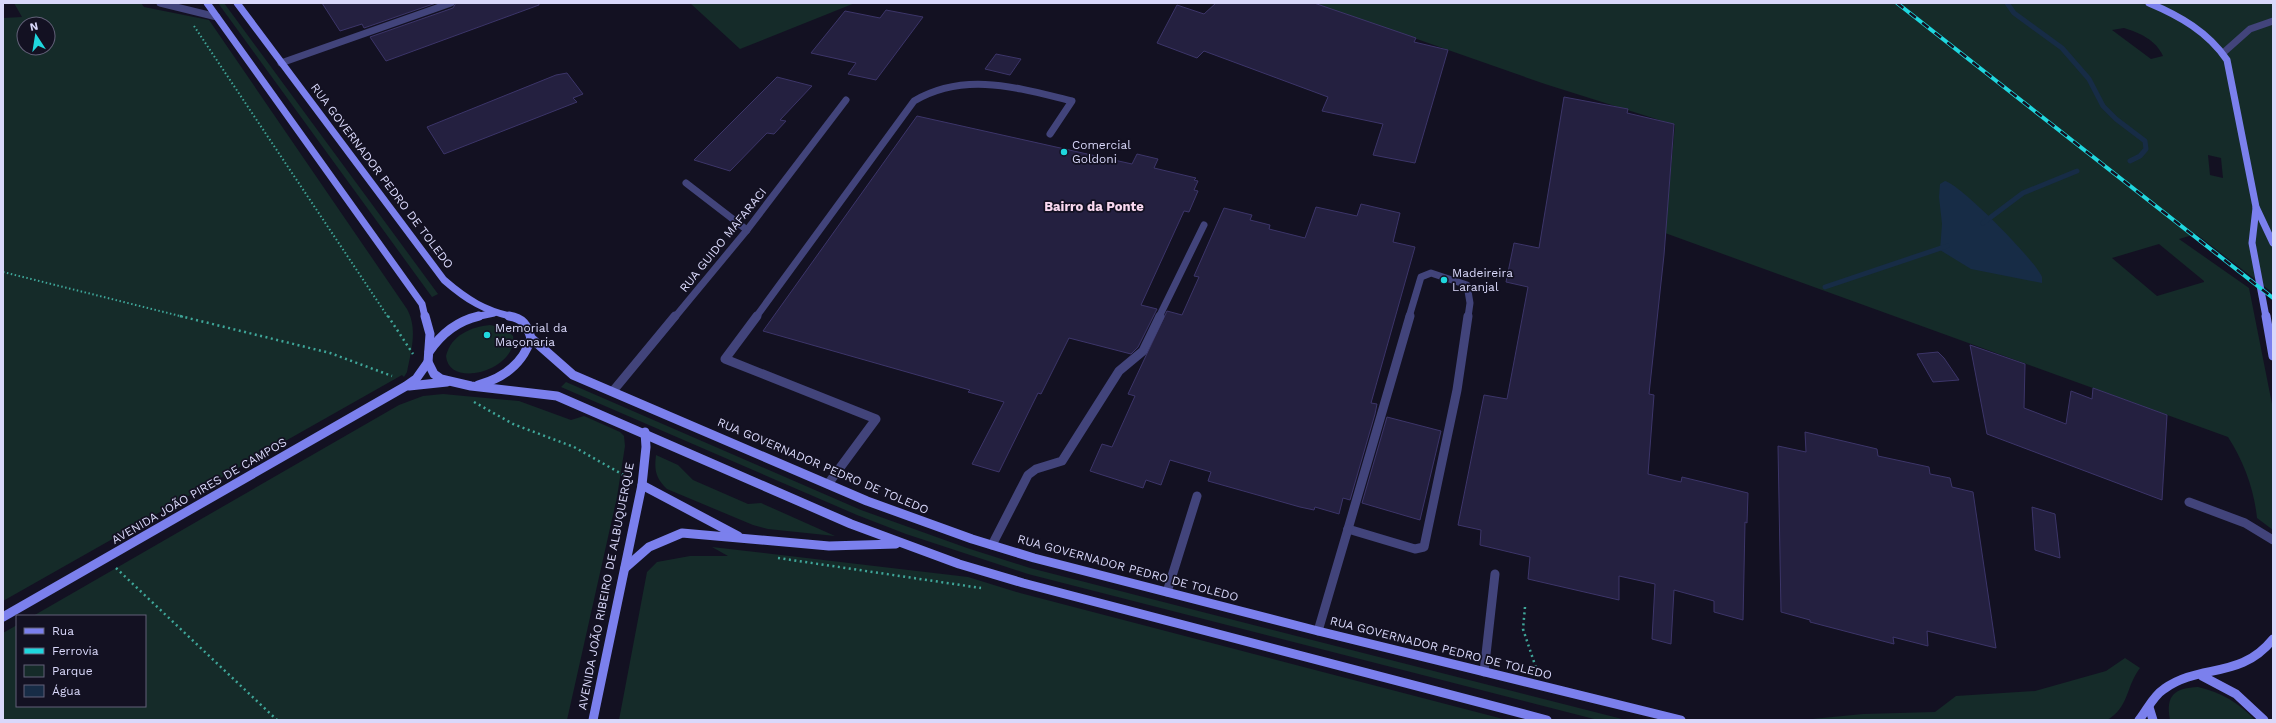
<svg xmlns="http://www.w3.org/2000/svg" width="2276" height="723" font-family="'Work Sans',sans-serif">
<rect width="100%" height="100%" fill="#131122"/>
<!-- green -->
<g fill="#152b29" fill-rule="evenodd">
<path d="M 14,3 L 141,3 L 144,7 L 209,20 L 407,309 C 418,329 411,351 407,372 L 404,377 L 402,375 L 3,601 L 3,18 L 22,17 ZM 24,24 L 48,24 L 48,48 L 24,48 Z"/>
<path d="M 218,3 L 224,3 L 438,294 L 432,297 Z"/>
<path d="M 690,3 L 855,3 L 740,49 Z"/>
<path d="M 1314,3 L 2273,3 L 2273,293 L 2196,234 L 2179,239 L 2249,288 L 2273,409 L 2273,530 L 2257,518 C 2254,489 2244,462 2228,437 L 1665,233 L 1675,125 L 1545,84 ZM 2124,28 C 2140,33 2156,40 2163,56 L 2151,59 L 2112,30 ZM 2208,155 L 2221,158 L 2223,178 L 2210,175 ZM 2159,244 L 2204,281 L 2204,282 L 2157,296 L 2112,258 Z"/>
<path d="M 490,325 L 505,328 L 513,336 C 518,370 449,390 446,356 C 451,335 471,327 490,325 Z"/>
<path d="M 566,382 L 861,510 L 967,548 L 1030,568 L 1626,720 L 1598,720 L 1028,574 L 906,534 L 857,515 L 561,387 Z"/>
<path d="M 443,394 L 519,401 L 571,420 L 584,416 L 620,432 L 624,436 L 625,446 L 617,497 L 567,720 L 3,720 L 3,633 L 17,625 L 17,706 L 145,706 L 145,616 L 33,616 L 399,405 L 423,396 Z"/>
<path d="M 656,455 L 678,465 L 693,480 L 748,504 L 761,503 L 835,536 L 768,529 L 753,525 L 667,489 C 656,478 654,471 656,455 Z"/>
<path d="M 712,547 L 968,577 L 1020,593 L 1507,720 L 619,720 L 647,572 L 657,562 L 690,556 L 728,556 Z"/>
<path d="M 2125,658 L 2140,668 C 2126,686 2129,708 2107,720 L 1802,720 L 1863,714 L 1935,712 L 1956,696 L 2035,691 L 2106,671 Z"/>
<path d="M 2198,687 C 2221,692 2239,703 2255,720 L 2170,720 C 2165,695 2175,688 2198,687 Z"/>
</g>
<!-- water -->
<path fill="#172c46" d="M 1945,181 C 1960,184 2036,261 2042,277 C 2042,278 2042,282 2042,283 L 1971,269 L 1940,250 L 1942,224 L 1939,197 L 1940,184 Z"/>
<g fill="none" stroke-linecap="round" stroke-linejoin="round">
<!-- stream -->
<g stroke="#172c46" stroke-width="5">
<path d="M 2007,3 L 2014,13 L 2062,48 L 2089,79 L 2103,106 L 2116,119 L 2145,141 L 2146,149 L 2140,156 L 2130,161"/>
<path d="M 1983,223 L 2023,193 L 2077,171"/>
<path d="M 1825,287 L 1947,246"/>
</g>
</g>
<!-- building -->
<g fill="#242040" stroke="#3c3569">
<path d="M 322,3 L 436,3 L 364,28 L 362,24 L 340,31 Z"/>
<path d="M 456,3 L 539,3 L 539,5 L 386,61 L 370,37 L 453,8 Z"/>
<path d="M 1216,3 L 1314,3 L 1416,38 L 1414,42 L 1448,50 L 1415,163 L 1373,155 L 1383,124 L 1322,111 L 1328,97 L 1204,51 L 1197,58 L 1157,43 L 1177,5 L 1204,14 Z"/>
<path d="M 886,10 L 923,17 L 876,80 L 848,74 L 856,63 L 811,53 L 845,11 L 880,18 Z"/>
<path d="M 996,54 L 1021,59 L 1010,75 L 985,69 Z"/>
<path d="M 567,73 L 583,94 L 573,98 L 577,102 L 444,154 L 427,127 L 556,75 Z"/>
<path d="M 777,77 L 812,86 L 780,120 L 786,121 L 774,134 L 767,133 L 730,171 L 694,160 Z"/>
<path d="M 1564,97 L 1628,109 L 1627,113 L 1674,124 L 1664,255 L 1649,394 L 1654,395 L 1648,474 L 1681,482 L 1682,477 L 1748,493 L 1747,523 L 1745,522 L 1743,620 L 1714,612 L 1714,601 L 1674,590 L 1671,644 L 1652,639 L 1655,584 L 1619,576 L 1619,600 L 1528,579 L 1530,557 L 1480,545 L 1481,530 L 1458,525 L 1484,395 L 1507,399 L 1528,287 L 1506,282 L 1514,243 L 1539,248 Z"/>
<path d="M 917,116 L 1132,164 L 1137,154 L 1158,159 L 1154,168 L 1196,178 L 1194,180 L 1198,181 L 1194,190 L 1198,191 L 1189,212 L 1184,211 L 1141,305 L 1157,309 L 1138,347 L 1131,354 L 1069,338 L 1041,394 L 1038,393 L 999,472 L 972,464 L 1004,402 L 968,392 L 970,390 L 763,331 Z"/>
<path d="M 1361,204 L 1400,213 L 1393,242 L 1415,247 L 1371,403 L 1377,404 L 1375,414 L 1350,500 L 1343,498 L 1339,514 L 1315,507 L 1314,510 L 1300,507 L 1208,481 L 1211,472 L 1170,460 L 1161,485 L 1146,480 L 1143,488 L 1090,471 L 1102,444 L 1112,447 L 1135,396 L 1128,394 L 1167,311 L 1182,315 L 1199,277 L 1194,276 L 1224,208 L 1252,215 L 1250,220 L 1270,225 L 1269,229 L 1305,238 L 1316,207 L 1357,216 Z"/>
<path d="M 1970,345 L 2025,364 L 2024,408 L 2066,424 L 2071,391 L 2092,399 L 2093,388 L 2167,415 L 2162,500 L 1987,434 Z"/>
<path d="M 1938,352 L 1944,358 L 1959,380 L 1933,382 L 1917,354 Z"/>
<path d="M 1387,417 L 1441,431 L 1420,520 L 1362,503 Z"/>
<path d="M 1805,432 L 1877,449 L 1878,456 L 1929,467 L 1930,474 L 1950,478 L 1952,487 L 1973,492 L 1996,648 L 1927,631 L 1928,646 L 1893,637 L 1894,644 L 1810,622 L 1810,620 L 1781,612 L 1778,446 L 1806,452 Z"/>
<path d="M 2032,507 L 2055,514 L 2060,558 L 2035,550 Z"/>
</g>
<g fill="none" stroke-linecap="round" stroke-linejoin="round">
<!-- path-far1 -->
<g stroke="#3fa699" stroke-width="2" stroke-dasharray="1.5 2.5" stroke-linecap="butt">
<path d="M 194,26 L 388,317"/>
<path d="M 3,272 L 184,317"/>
</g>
<!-- path -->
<g stroke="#3fa699" stroke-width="2.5" stroke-dasharray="2 3.5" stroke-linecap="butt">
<path d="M 180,316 L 330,353 L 392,376"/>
<path d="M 388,316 L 413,354"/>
<path d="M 474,402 L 513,424 L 574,447 L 627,477"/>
<path d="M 778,558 L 981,588"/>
<path d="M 116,568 L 277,720"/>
<path d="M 1525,607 L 1523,629 L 1536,668"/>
</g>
<!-- lane-far1 -->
<g stroke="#42447b" stroke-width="7">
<path d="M 160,3 L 217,17"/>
<path d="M 756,317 L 914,101 C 965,71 1018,88 1072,101 L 1050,134"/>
<path d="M 1159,317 L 1204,225"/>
<path d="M 1409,317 L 1421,277 L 1431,273 L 1467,285 L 1470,303 L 1468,317"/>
</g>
<!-- lane -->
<g stroke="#42447b" stroke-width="9">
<path d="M 757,316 L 725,359 L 876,419 L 828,484"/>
<path d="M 2189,502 L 2245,523 L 2273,540"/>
<path d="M 1348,529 L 1415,549 L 1424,547 L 1457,390 L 1468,316"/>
<path d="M 1348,529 L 1410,316"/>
<path d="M 992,545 L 1028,475 L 1036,469 L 1062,461 L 1119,371 L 1143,351 L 1160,316"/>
<path d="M 1167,592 L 1197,496"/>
<path d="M 1318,631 L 1348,529"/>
<path d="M 1484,672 L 1495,574"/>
</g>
<!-- street-far1 -->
<g stroke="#42447b" stroke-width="7">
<path d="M 2223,53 L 2250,29 L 2273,21"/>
<path d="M 281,63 L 451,3"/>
<path d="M 686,183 L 747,230"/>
<path d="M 675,317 L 747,230 L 846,100"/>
</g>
<!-- street -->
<path stroke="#42447b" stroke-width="9" d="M 613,391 L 675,316"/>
<!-- secondary-far1 -->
<g stroke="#7b80ed" stroke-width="7">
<path d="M 207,3 L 422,304 L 425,317"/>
<path d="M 237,3 L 444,280 C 467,300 485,311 514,317"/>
<path d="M 2149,3 C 2180,16 2208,32 2227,60 L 2256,207 L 2273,243"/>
<path d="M 2256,208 L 2252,243 L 2266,317"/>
<path d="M 475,317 L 494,313"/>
</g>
<!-- secondary -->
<g stroke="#7b80ed" stroke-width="9">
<path d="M 425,316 L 430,334 L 428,362 L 434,374 L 441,379 L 471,386 L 557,396 L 851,524 L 959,564 L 1023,583 L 1547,720"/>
<path d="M 509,316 C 523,318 527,325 531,338 L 573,375 L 867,501 L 972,539 L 1034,558 L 1318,631 L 1681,720"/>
<path d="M 2266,316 L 2273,356"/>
<path d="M 429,352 C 441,334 457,321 479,316"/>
<path d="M 478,385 C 504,378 523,364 531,338"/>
<path d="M 409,386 L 447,382"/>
<path d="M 642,485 L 738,536"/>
<path d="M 625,568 L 649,547 L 682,533 L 829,546 L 896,544"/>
<path d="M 3,617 L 406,386 L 416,379 L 428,362"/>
<path d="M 2202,676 L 2236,694 L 2264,720"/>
<path d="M 2149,707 L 2153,720"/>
<path d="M 593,720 L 642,485 L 646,447 L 645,432"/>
<path d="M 2139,720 C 2147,710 2153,696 2164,689 C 2200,663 2240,680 2273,639"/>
</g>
<!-- rail casing -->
<g stroke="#1fd7de" stroke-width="4">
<path id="rail" d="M 1897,3 L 2273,298"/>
</g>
<!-- rail -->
<use href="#rail" stroke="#131122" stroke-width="2.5" stroke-dasharray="8" stroke-linecap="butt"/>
</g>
<!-- markers -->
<g fill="#1fd7de" stroke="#131122" stroke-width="1.5">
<circle cx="1064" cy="152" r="4"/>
<circle cx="1444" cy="280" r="4"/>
<circle cx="487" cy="335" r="4"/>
</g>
<g text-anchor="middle" stroke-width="3.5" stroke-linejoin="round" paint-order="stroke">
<!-- poi labels -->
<g font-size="12" fill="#d9d8fa" stroke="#131122" text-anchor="start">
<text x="1072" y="149">Comercial<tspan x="1072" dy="14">Goldoni</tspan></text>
<text x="1452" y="277">Madeireira<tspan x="1452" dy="14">Laranjal</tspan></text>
<text x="495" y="332">Memorial da<tspan x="495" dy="14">Maçonaria</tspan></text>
</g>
<!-- street labels -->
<g font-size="12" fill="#d9d8fa" stroke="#131122">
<text transform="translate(382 176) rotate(53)" y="4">RUA GOVERNADOR PEDRO DE TOLEDO</text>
<text transform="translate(723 240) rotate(-51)" y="4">RUA GUIDO MAFARACI</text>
<text transform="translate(823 466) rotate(23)" y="4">RUA GOVERNADOR PEDRO DE TOLEDO</text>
<text transform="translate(199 491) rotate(-30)" y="4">AVENIDA JOÃO PIRES DE CAMPOS</text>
<text transform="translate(1128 568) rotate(15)" y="4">RUA GOVERNADOR PEDRO DE TOLEDO</text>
<text transform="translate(606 586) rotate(-79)" y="4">AVENIDA JOÃO RIBEIRO DE ALBUQUERQUE</text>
<text transform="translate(1441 648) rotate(14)" y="4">RUA GOVERNADOR PEDRO DE TOLEDO</text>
</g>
<!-- neighbourhood labels -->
<g font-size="13" font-weight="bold" fill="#fad9f0" stroke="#131122">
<text x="1094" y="211">Bairro da Ponte</text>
</g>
</g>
<!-- border -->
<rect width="2276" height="723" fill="none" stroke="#d9d8fa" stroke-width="8"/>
<!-- legend -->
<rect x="16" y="615" width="130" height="92" fill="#131122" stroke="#626178"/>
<rect x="24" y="628" width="20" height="6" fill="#7b80ed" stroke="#626178"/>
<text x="52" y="635" font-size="12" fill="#d9d8fa">Rua</text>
<rect x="24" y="648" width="20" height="6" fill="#1fd7de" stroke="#626178"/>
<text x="52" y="655" font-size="12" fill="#d9d8fa">Ferrovia</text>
<rect x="24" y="665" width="20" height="12" fill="#152b29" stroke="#626178"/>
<text x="52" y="675" font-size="12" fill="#d9d8fa">Parque</text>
<rect x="24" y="685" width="20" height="12" fill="#172c46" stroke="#626178"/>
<text x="52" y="695" font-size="12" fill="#d9d8fa">Água</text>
<!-- north arrow -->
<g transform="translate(36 36) rotate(348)"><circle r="19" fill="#131122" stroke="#626178"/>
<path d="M0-3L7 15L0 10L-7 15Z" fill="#1fd7de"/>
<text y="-6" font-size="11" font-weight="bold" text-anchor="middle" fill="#d9d8fa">N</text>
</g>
</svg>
